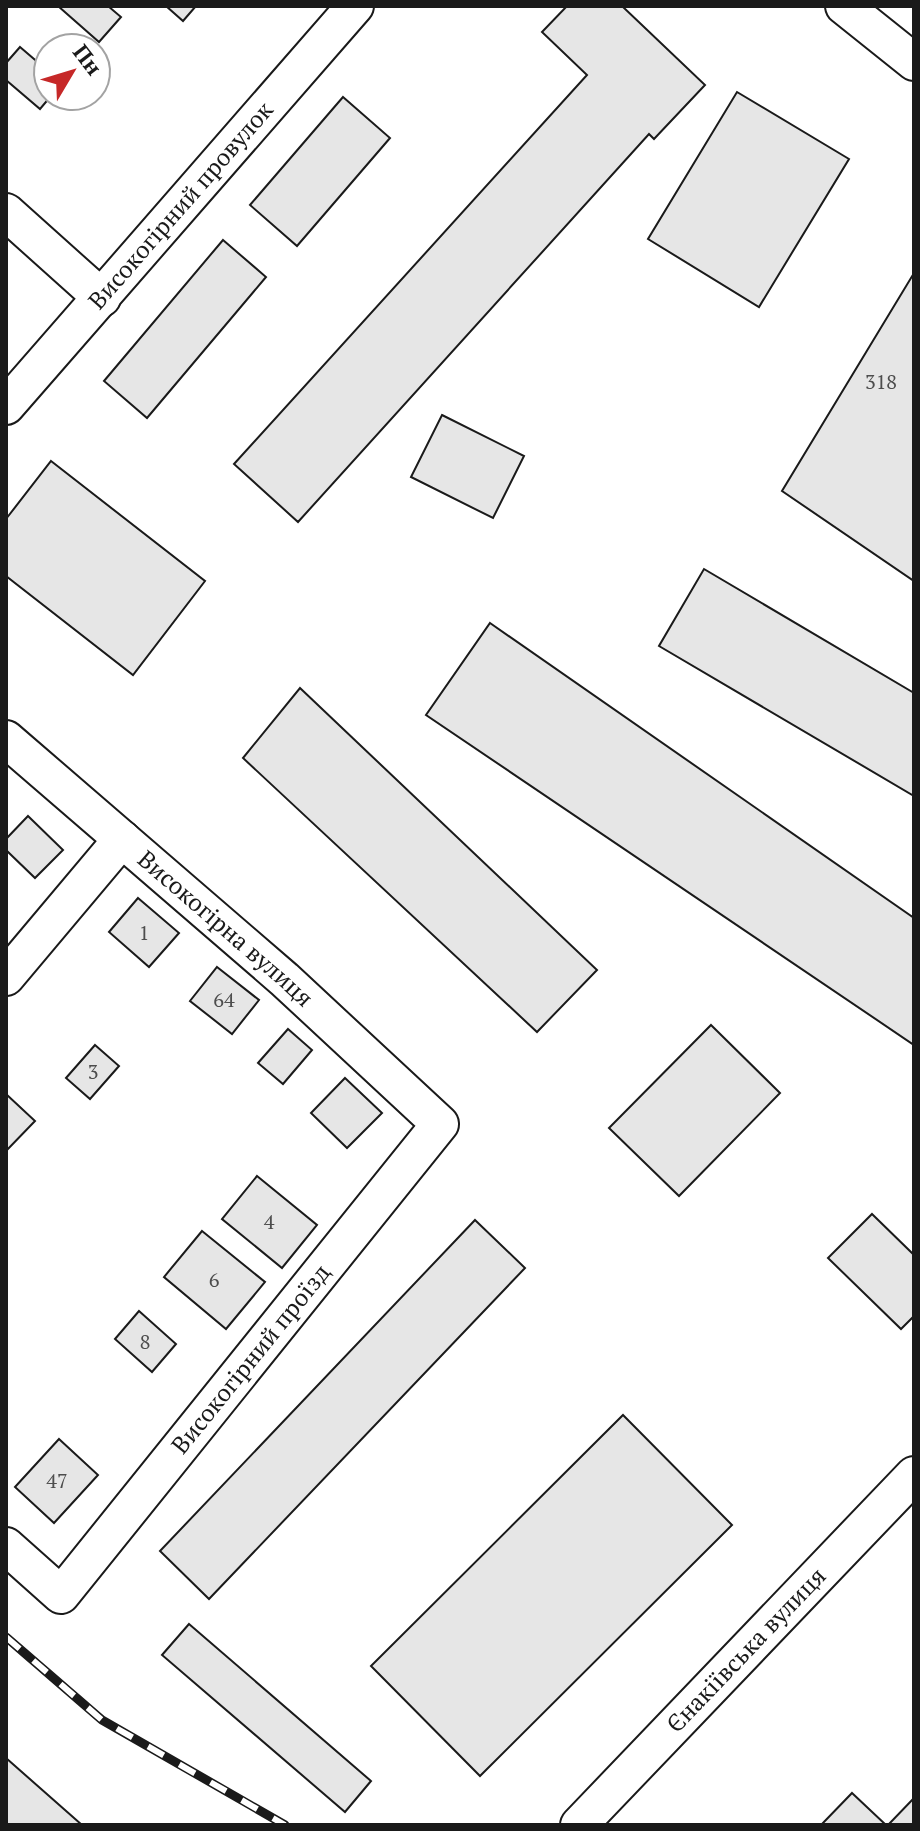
<svg xmlns="http://www.w3.org/2000/svg" width="920" height="1831" font-family="'PT Serif',serif">
<rect width="100%" height="100%" fill="#fff"/>
<!-- building -->
<g fill="#e6e6e6" stroke="#1a1a1a" stroke-width="2">
<path d="M 58,6 L 108,6 L 121,17 L 99,42 Z"/>
<path d="M 166,6 L 196,6 L 183,21 Z"/>
<path d="M 567,6 L 622,6 L 705,85 L 654,139 L 649,134 L 298,522 L 234,464 L 587,75 L 542,32 Z"/>
<path d="M 20,47 L 48,71 L 48,96 L 51,96 L 40,109 L 6,80 L 6,63 Z"/>
<path d="M 737,92 L 849,159 L 759,307 L 648,239 Z"/>
<path d="M 343,97 L 390,138 L 297,246 L 250,205 Z"/>
<path d="M 223,240 L 266,277 L 147,418 L 104,381 Z"/>
<path d="M 914,273 L 914,581 L 782,491 Z"/>
<path d="M 442,415 L 524,456 L 493,518 L 411,477 Z"/>
<path d="M 51,461 L 205,581 L 133,675 L 6,576 L 6,519 Z"/>
<path d="M 704,569 L 914,693 L 914,796 L 659,646 Z"/>
<path d="M 490,623 L 914,918 L 914,1045 L 426,715 Z"/>
<path d="M 300,688 L 597,970 L 537,1032 L 243,758 Z"/>
<path d="M 28,816 L 63,850 L 35,878 L 6,850 L 6,839 Z"/>
<path d="M 138,898 L 179,933 L 149,967 L 109,932 Z"/>
<path d="M 217,967 L 259,1000 L 232,1034 L 190,1001 Z"/>
<path d="M 711,1025 L 780,1093 L 679,1196 L 609,1128 Z"/>
<path d="M 288,1029 L 312,1050 L 283,1084 L 258,1063 Z"/>
<path d="M 95,1045 L 119,1066 L 90,1099 L 66,1078 Z"/>
<path d="M 345,1078 L 382,1113 L 347,1148 L 311,1113 Z"/>
<path d="M 6,1094 L 35,1121 L 6,1151 Z"/>
<path d="M 257,1176 L 317,1225 L 282,1268 L 222,1219 Z"/>
<path d="M 872,1214 L 914,1255 L 914,1316 L 901,1329 L 828,1258 Z"/>
<path d="M 475,1220 L 525,1268 L 209,1599 L 160,1551 Z"/>
<path d="M 202,1231 L 265,1282 L 226,1329 L 164,1277 Z"/>
<path d="M 139,1311 L 176,1344 L 152,1372 L 115,1339 Z"/>
<path d="M 623,1415 L 732,1525 L 480,1776 L 371,1666 Z"/>
<path d="M 59,1439 L 98,1475 L 54,1523 L 15,1487 Z"/>
<path d="M 189,1624 L 371,1781 L 345,1812 L 162,1655 Z"/>
<path d="M 6,1758 L 82,1825 L 6,1825 Z"/>
<path d="M 852,1793 L 886,1825 L 821,1825 Z"/>
<path d="M 914,1798 L 914,1825 L 888,1825 Z"/>
</g>
<g fill="none" stroke-linecap="round" stroke-linejoin="round">
<!-- minor casing -->
<g stroke="#1a1a1a" stroke-width="40">
<g id="minor">
<path d="M 844,6 L 914,62"/>
<path d="M 6,212 L 102,298"/>
<path id="s1" d="M 6,406 L 355,6"/>
<path id="s2" d="M 6,739 L 284,979 L 440,1124 L 61,1595 L 6,1546"/>
<path d="M 6,977 L 122,839"/>
<path id="s3" d="M 579,1825 L 914,1475"/>
</g>
</g>
<!-- minor -->
<use href="#minor" stroke="#fff" stroke-width="36"/>
<!-- rail casing -->
<g stroke="#1a1a1a" stroke-width="9">
<path id="rail" d="M 6,1637 L 102,1720 L 285,1825"/>
</g>
<!-- rail -->
<use href="#rail" stroke="#fff" stroke-width="6" stroke-dasharray="18" stroke-linecap="butt"/>
</g>
<g text-anchor="middle" stroke-width="6" stroke-linejoin="round" paint-order="stroke">
<!-- number labels -->
<g font-size="20" fill="#4d4d4d">
<text x="881" y="389">318</text>
<text x="144" y="940">1</text>
<text x="224" y="1007">64</text>
<text x="93" y="1079">3</text>
<text x="269" y="1229">4</text>
<text x="214" y="1287">6</text>
<text x="145" y="1349">8</text>
<text x="57" y="1488">47</text>
</g>
<!-- street labels -->
<g font-size="24" fill="#1a1a1a" stroke="#fff">
<text dy="8" stroke="none"><textPath href="#s1" startOffset="266">Високогірний провулок</textPath></text>
<text dy="8" stroke="none"><textPath href="#s2" startOffset="290">Високогірна вулиця</textPath></text>
<text transform="translate(251 1359) rotate(-51)" y="8">Високогірний проїзд</text>
<text dy="8" stroke="none"><textPath href="#s3" startOffset="242">Єнакіївська вулиця</textPath></text>
</g>
</g>
<!-- border -->
<rect width="920" height="1831" fill="none" stroke="#1a1a1a" stroke-width="16"/>
<!-- north arrow -->
<g transform="translate(72 72) rotate(52)"><circle r="38" fill="#ffffff" stroke="#a3a3a3" stroke-width="2"/>
<path d="M0-6L14 30L0 20L-14 30Z" fill="#c62828"/>
<text y="-12" font-size="22" font-weight="bold" text-anchor="middle" fill="#1a1a1a">Пн</text>
</g>
</svg>
